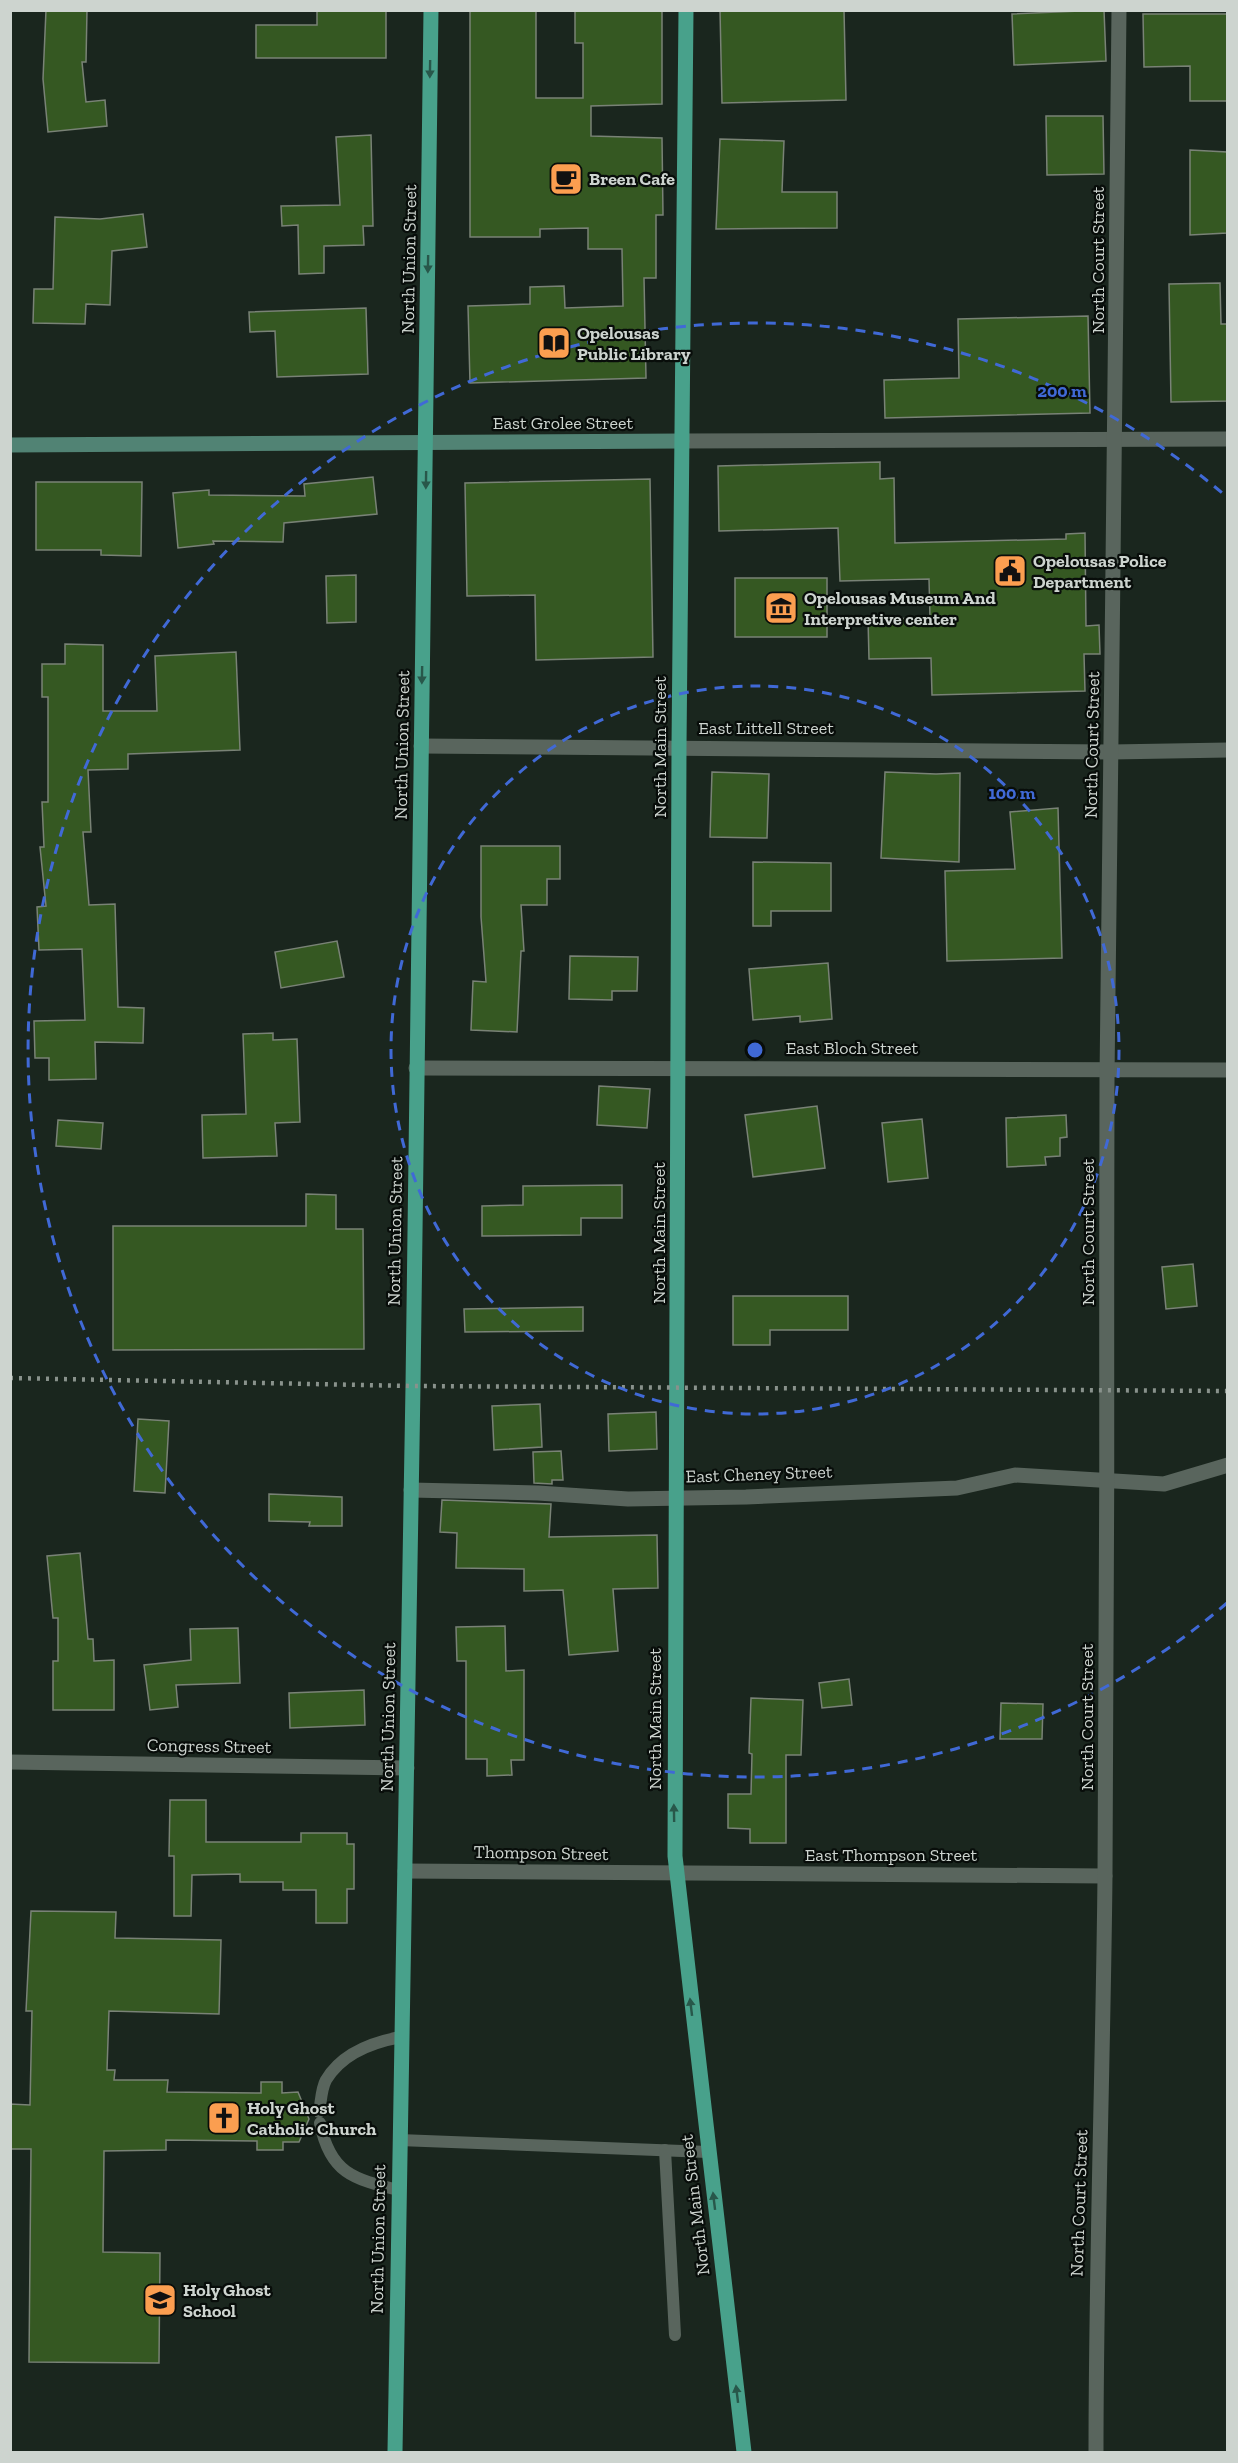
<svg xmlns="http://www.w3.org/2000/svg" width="1238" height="2463" font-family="'Zilla Slab',serif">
<rect width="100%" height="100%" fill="#1a261e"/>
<!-- building -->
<g fill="#355822" stroke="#798276" stroke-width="1.5">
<path d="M 46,10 L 87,10 L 86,62 L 82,62 L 86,102 L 105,100 L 107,126 L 48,132 L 43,79 Z"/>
<path d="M 317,10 L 386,10 L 386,58 L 256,58 L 256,25 L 317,25 Z"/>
<path d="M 470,10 L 536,10 L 536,98 L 583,98 L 583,43 L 575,43 L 575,10 L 662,10 L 662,104 L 591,106 L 591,136 L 662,138 L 663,215 L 656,215 L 656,278 L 644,278 L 646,378 L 470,383 L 468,306 L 530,304 L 530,287 L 564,286 L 565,308 L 623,306 L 622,249 L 588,249 L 588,228 L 540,229 L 540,237 L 470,237 Z"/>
<path d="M 720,10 L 844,10 L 846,100 L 722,103 Z"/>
<path d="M 1104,10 L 1106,61 L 1014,65 L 1012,14 Z"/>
<path d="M 1143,14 L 1227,14 L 1227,101 L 1190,101 L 1190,66 L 1144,67 Z"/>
<path d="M 1046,116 L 1103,116 L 1104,174 L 1047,175 Z"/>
<path d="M 371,135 L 373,226 L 363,226 L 364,245 L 324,246 L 324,273 L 299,274 L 298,225 L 282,226 L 281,206 L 340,205 L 336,137 Z"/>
<path d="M 720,139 L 784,141 L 782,192 L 837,192 L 837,228 L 716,229 Z"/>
<path d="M 1190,150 L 1227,152 L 1227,233 L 1190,235 Z"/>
<path d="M 143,214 L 147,247 L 112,251 L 110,305 L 86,304 L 85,324 L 33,323 L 34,289 L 53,289 L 55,217 L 100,219 Z"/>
<path d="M 1220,283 L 1221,324 L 1227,324 L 1227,401 L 1171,402 L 1169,284 Z"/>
<path d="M 366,308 L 368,374 L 277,377 L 275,331 L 250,332 L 249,312 Z"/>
<path d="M 1088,316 L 1090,413 L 885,418 L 884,380 L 959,378 L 958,319 Z"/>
<path d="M 880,462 L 880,479 L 894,478 L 895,543 L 1066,539 L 1066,534 L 1085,533 L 1086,626 L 1099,625 L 1100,654 L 1084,654 L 1085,691 L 932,695 L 931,658 L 869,659 L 868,619 L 930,618 L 929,579 L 840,581 L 838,528 L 719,531 L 718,466 Z"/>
<path d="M 373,477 L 377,514 L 284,523 L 283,542 L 213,541 L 214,544 L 178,548 L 173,493 L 209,490 L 209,495 L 305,496 L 304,484 Z"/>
<path d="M 650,479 L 653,657 L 536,660 L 535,595 L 467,596 L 465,483 Z"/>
<path d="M 36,482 L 142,482 L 141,556 L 101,555 L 101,550 L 36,550 Z"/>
<path d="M 356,575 L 356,622 L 327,623 L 326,576 Z"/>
<rect x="735" y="578" width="92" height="59"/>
<path d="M 65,644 L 103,645 L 103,711 L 157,711 L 155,656 L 236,652 L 240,750 L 128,754 L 128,769 L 88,770 L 91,832 L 83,832 L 89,905 L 115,904 L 118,1007 L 144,1008 L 143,1043 L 95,1042 L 96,1079 L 49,1080 L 49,1058 L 35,1058 L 34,1021 L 85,1020 L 82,949 L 39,950 L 37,907 L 46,906 L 40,847 L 44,847 L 42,802 L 48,802 L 48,697 L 42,697 L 42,664 L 65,664 Z"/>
<path d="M 712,772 L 769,774 L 767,838 L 710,837 Z"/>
<path d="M 885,772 L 936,774 L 960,773 L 959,862 L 881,858 Z"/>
<path d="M 1058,808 L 1062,958 L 947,961 L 945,871 L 1015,869 L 1010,812 Z"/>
<path d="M 481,846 L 560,846 L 560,879 L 547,879 L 547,905 L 521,905 L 524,951 L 521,951 L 517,1032 L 471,1030 L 473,981 L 486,982 L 481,917 Z"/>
<path d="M 753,862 L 831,863 L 831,911 L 771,911 L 771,926 L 753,926 Z"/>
<path d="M 337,941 L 344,977 L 281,988 L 275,952 Z"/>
<path d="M 570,956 L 638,957 L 637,991 L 612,991 L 612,1000 L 569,999 Z"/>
<path d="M 828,963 L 832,1019 L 800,1022 L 800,1016 L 753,1020 L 749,969 Z"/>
<path d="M 273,1033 L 273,1040 L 297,1039 L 300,1122 L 275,1123 L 277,1156 L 203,1158 L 202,1115 L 246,1114 L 243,1034 Z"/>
<path d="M 599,1086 L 650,1089 L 647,1128 L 597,1125 Z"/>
<path d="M 817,1106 L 825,1168 L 753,1177 L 745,1115 Z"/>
<path d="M 1066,1115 L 1067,1137 L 1060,1138 L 1060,1156 L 1045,1157 L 1046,1165 L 1007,1167 L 1006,1118 Z"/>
<path d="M 922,1119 L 928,1178 L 888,1182 L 882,1123 Z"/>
<path d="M 58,1120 L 103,1123 L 101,1149 L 56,1146 Z"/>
<path d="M 622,1185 L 622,1218 L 581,1218 L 581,1235 L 482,1236 L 482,1206 L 523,1205 L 523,1186 Z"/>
<path d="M 306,1194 L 336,1195 L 336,1229 L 363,1229 L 364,1349 L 113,1350 L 113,1226 L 306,1226 Z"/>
<path d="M 1193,1264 L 1197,1306 L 1166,1309 L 1162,1267 Z"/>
<path d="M 733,1296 L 848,1296 L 848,1330 L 770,1330 L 770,1345 L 733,1345 Z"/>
<path d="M 583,1307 L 583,1331 L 465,1332 L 464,1309 Z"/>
<path d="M 540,1404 L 542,1447 L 494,1450 L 492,1406 Z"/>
<path d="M 656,1412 L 657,1449 L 609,1451 L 608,1414 Z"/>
<path d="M 138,1419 L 169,1421 L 165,1493 L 134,1491 Z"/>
<path d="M 561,1451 L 563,1480 L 552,1480 L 552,1484 L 534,1483 L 533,1452 Z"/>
<path d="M 269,1494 L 342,1497 L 342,1526 L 309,1526 L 310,1522 L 269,1521 Z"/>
<path d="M 442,1500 L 551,1504 L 549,1537 L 657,1535 L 658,1588 L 613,1589 L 618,1651 L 569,1655 L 563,1590 L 524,1591 L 524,1569 L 456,1568 L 457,1533 L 440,1532 Z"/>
<path d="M 80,1553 L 88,1639 L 93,1639 L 94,1661 L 114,1660 L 114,1710 L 53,1710 L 53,1661 L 58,1661 L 58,1618 L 53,1618 L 47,1556 Z"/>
<path d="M 505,1626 L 506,1671 L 524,1670 L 524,1760 L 511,1760 L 512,1775 L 487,1776 L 487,1759 L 466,1759 L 466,1661 L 457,1661 L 456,1627 Z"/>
<path d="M 238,1628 L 240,1683 L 176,1685 L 178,1707 L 150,1710 L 144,1665 L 191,1660 L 190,1629 Z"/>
<path d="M 849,1679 L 852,1705 L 822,1708 L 819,1683 Z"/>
<path d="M 364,1690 L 365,1725 L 290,1728 L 289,1693 Z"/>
<path d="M 751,1698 L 803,1700 L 801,1755 L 786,1755 L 786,1843 L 750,1843 L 750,1829 L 728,1828 L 728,1794 L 751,1794 L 752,1754 L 749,1753 Z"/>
<path d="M 1001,1703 L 1043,1704 L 1042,1739 L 1000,1739 Z"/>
<path d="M 170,1800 L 206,1800 L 206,1842 L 301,1842 L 301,1833 L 347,1833 L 347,1844 L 354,1844 L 354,1889 L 347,1889 L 347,1923 L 316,1923 L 316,1890 L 283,1890 L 283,1882 L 240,1882 L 240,1874 L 192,1875 L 191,1916 L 174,1916 L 174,1856 L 169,1856 Z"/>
<path d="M 31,1911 L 116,1912 L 115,1938 L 221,1940 L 219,2014 L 109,2011 L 107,2070 L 115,2070 L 114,2080 L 168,2080 L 167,2092 L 261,2093 L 261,2082 L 282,2082 L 282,2093 L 298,2092 L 309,2119 L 299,2142 L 283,2142 L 283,2150 L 257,2150 L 257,2141 L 166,2140 L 166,2150 L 104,2151 L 103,2252 L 160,2253 L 159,2363 L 29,2362 L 31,2149 L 10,2149 L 10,2104 L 30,2105 L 32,2011 L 26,2011 Z"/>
</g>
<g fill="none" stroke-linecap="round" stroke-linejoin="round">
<!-- lane -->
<g stroke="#59655d" stroke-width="12">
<path d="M 319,2112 C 321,2103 321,2089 326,2080 C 342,2053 373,2042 401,2037"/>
<path d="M 320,2123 C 330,2173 353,2179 398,2190"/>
<path d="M 399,2140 L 708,2152"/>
<path d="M 665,2150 L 675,2335"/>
</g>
<!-- street -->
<g stroke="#59655d" stroke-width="15">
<path d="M 682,441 L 1228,439"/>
<path d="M 421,746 L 1111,752 L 1228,750"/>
<path d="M 416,1068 L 1228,1070"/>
<path d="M 411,1490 L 538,1493 L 628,1499 L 746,1497 L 957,1488 L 1015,1475 L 1164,1484 L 1228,1465"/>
<path d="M 10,1762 L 407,1768"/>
<path d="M 405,1871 L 1105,1876"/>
<path d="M 1096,2452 C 1096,2260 1103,2068 1105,1876 C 1108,1610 1106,1344 1107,1078 C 1110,722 1117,366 1119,10"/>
</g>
<!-- secondary -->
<path stroke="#518374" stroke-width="15" d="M 10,445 L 682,441"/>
<!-- primary -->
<g stroke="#48a18b" stroke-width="15">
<path d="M 686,10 L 679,747 L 675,1856 L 744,2452"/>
<path d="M 395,2452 L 413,1386 L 431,10"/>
</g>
<!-- rail -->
<path stroke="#89928c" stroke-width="4.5" stroke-dasharray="3 6" stroke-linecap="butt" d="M 10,1378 L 413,1386 L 1228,1391"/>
</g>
<!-- one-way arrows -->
<defs><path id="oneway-solid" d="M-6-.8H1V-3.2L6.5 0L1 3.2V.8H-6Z" transform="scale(1.5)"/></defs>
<g fill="#28574a">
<use href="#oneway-solid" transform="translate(430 69) rotate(91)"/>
<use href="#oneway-solid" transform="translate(428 264) rotate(91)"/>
<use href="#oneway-solid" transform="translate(426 480) rotate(91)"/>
<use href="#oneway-solid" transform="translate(422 675) rotate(91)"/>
<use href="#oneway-solid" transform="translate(674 1813) rotate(-91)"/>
<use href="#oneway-solid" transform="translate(691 2007) rotate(-97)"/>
<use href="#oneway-solid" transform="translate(714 2201) rotate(-97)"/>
<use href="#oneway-solid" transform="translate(737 2394) rotate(-97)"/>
</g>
<!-- distance rings -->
<g fill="none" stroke="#4069d6" stroke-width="3" stroke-dasharray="10 8">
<circle cx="755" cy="1050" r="364"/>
<path d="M1227 1603A727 727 0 1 1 1227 497"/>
</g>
<!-- icons -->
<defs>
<g id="cafe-square" transform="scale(1.725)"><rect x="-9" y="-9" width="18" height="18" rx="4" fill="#fb9e50" stroke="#080d0a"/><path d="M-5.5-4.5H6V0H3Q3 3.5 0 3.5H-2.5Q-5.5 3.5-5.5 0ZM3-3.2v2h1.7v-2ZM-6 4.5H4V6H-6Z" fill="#111"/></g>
<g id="library-square" transform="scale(1.725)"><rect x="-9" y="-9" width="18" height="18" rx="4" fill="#fb9e50" stroke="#080d0a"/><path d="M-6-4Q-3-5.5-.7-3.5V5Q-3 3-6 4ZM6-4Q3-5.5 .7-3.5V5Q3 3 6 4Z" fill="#111"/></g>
<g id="civic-square" transform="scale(1.725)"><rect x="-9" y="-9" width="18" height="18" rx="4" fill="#fb9e50" stroke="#080d0a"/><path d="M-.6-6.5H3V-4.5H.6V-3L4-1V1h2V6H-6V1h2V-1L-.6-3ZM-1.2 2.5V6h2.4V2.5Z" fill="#111"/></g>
<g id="museum-square" transform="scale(1.725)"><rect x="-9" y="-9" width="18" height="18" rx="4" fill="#fb9e50" stroke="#080d0a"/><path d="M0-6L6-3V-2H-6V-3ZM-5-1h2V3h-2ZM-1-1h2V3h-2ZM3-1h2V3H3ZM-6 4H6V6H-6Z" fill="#111"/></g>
<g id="church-square" transform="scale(1.725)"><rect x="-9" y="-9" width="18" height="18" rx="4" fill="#fb9e50" stroke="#080d0a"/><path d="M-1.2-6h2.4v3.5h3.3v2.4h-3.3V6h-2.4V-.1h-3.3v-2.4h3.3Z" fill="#111"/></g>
<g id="school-square" transform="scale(1.725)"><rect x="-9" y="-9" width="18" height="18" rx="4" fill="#fb9e50" stroke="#080d0a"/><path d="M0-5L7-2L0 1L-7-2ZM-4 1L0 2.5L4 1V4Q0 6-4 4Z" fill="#111"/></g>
</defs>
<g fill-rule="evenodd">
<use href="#cafe-square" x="566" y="179"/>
<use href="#library-square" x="554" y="343"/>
<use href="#civic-square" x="1010" y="571"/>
<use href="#museum-square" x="781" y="608"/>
<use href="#church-square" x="224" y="2118"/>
<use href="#school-square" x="160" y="2300"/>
</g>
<g text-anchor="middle" stroke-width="4.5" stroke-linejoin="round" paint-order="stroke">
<!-- poi labels -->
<g font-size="18" font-weight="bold" fill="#cdd4cf" stroke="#080d0a" text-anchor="start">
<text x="589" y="185">Breen Cafe</text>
<text x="577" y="339">Opelousas<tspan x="577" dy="21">Public Library</tspan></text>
<text x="1033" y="567">Opelousas Police<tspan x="1033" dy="21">Department</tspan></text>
<text x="804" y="604">Opelousas Museum And<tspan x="804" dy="21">Interpretive center</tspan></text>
<text x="247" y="2114">Holy Ghost<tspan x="247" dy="21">Catholic Church</tspan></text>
<text x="183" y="2296">Holy Ghost<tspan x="183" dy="21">School</tspan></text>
</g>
<!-- street labels -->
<g font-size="18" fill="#cdd4cf" stroke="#080d0a">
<text transform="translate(409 259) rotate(-89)" y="6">North Union Street</text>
<text transform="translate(1098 260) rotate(-90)" y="6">North Court Street</text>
<text x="563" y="429">East Grolee Street</text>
<text x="766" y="734">East Littell Street</text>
<text transform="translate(402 745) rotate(-89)" y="6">North Union Street</text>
<text transform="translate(1092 745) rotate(-89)" y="6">North Court Street</text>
<text transform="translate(660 747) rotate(-90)" y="6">North Main Street</text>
<text x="852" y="1054">East Bloch Street</text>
<text transform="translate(395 1231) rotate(-89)" y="6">North Union Street</text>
<text transform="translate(1088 1232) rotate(-90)" y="6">North Court Street</text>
<text transform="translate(659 1233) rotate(-90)" y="6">North Main Street</text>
<text transform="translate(759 1474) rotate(-2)" y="6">East Cheney Street</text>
<text transform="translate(388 1717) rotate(-89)" y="6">North Union Street</text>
<text transform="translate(1087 1717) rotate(-90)" y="6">North Court Street</text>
<text transform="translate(655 1719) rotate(-90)" y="6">North Main Street</text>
<text transform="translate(209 1746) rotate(1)" y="6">Congress Street</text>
<text transform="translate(541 1853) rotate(1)" y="6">Thompson Street</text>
<text x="891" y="1861">East Thompson Street</text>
<text transform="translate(1079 2203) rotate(-88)" y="6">North Court Street</text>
<text transform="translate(695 2205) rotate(-97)" y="6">North Main Street</text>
<text transform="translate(378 2239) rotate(-89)" y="6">North Union Street</text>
</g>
</g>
<circle cx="755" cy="1050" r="9" fill="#4069d6" stroke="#080d0a" stroke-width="3"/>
<g font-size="18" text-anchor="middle" font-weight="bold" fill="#4069d6" stroke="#080d0a" stroke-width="4.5" stroke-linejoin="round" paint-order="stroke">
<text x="1062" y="397">200 m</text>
<text x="1012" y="799">100 m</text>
</g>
<!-- border -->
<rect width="1238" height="2463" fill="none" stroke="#cdd4cf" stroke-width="24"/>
</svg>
